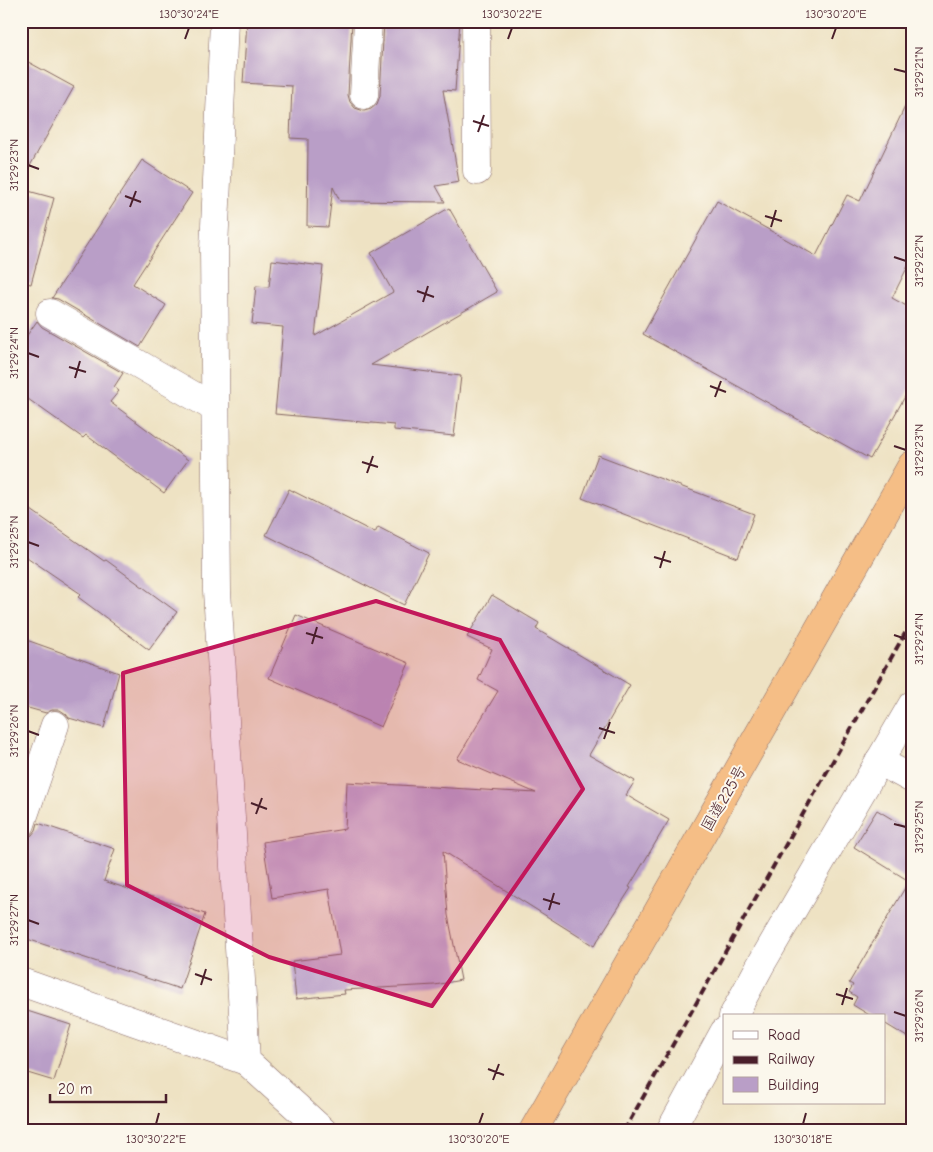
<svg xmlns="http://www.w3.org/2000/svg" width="933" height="1152" font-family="'Comic Neue','Klee One',sans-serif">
<rect width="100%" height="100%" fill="#fbf7ec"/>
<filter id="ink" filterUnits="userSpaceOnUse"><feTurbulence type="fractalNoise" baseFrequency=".02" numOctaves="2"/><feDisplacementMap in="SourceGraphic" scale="10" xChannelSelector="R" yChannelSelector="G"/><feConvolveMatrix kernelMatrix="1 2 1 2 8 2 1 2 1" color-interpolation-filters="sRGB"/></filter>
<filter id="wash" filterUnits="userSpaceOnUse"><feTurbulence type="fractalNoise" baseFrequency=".0096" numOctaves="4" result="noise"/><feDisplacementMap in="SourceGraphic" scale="20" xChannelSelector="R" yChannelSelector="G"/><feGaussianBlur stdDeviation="1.12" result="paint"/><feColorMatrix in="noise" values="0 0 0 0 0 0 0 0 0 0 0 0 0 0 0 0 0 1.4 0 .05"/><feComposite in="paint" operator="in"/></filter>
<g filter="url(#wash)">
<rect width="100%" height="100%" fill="#eee2c3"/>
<g id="blocks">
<!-- building -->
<g fill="#b99ec7">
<path d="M 247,21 L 352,21 L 348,95 L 350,102 L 355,108 L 364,111 L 371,109 L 377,104 L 380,96 L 384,21 L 460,21 L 455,91 L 443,90 L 459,182 L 436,186 L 445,202 L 340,201 L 333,187 L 328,227 L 307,226 L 308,139 L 290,138 L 292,86 L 243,83 Z"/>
<path d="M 21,58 L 74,87 L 21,182 Z"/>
<path d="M 912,92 L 912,258 L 892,298 L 912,309 L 912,384 L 870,459 L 643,334 L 717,201 L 816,256 L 847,195 L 860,201 Z"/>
<path d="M 142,160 L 192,193 L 133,284 L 166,305 L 140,347 L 58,299 L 52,298 Z"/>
<path d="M 21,189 L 54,198 L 31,284 L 21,282 Z"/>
<path d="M 449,208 L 497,292 L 371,365 L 461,376 L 454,436 L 394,430 L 394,425 L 275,414 L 283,327 L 252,324 L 256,286 L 269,287 L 272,260 L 323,266 L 315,336 L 393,292 L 371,253 Z"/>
<path d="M 37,321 L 42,327 L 123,373 L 114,387 L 119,391 L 110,402 L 188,460 L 164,493 L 86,435 L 83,438 L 21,394 L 21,344 Z"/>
<path d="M 598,455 L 754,514 L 738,558 L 582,498 Z"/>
<path d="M 289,489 L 375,533 L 378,527 L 429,553 L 404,605 L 266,535 Z"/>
<path d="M 21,503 L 104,561 L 106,560 L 177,612 L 149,650 L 78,597 L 81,594 L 21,553 Z"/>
<path d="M 492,595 L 539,623 L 536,629 L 630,685 L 589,755 L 635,781 L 626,795 L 669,820 L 629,887 L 631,888 L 594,946 L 443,851 L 448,915 L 461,980 L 435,985 L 344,990 L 345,994 L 296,999 L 292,961 L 340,955 L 329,889 L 272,898 L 263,842 L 345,829 L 347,782 L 536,793 L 457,759 L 498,691 L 478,680 L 492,649 L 467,637 Z"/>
<path d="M 296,615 L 409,663 L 381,727 L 269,678 Z"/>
<path d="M 21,638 L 119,673 L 104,728 L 69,718 L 66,714 L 60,710 L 52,710 L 46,713 L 21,706 Z"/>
<path d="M 877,810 L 912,831 L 912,1040 L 884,1023 L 884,1016 L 871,1016 L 853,1005 L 857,997 L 849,992 L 853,985 L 849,983 L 909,881 L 854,847 Z"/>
<path d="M 38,823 L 115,849 L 104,881 L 205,914 L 180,989 L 21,937 L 21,839 L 24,839 L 32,835 L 36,830 Z"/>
<path d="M 21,1009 L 71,1025 L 54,1081 L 21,1071 Z"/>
</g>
</g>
</g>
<g filter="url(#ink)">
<use href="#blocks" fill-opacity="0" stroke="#836360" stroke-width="1"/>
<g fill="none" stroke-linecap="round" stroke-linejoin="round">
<!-- street casing -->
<g stroke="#836360" stroke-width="29">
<g id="street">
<path d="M 224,21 L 214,249 L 217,591 L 246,1061 L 323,1131"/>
<path d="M 476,21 L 477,171"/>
<path d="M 364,95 L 368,21"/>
<path d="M 50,313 L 215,408"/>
<path d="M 879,761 L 912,779"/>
<path d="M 21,824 L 55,725"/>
<path d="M 21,982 L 246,1061"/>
<path d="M 733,1016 L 760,966 L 912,705"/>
<path d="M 670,1131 L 724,1032"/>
</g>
</g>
<!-- highway casing -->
<g stroke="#836360" stroke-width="29">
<path id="highway" d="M 533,1131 L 912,465"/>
</g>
<!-- street -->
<use href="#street" stroke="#fff" stroke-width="28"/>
<!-- highway -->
<use href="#highway" stroke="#f5be86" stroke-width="28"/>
<!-- rail -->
<path stroke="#4a1f2b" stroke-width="4" stroke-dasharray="8 4" stroke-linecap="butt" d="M 624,1131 L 912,621"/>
</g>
</g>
<!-- marked area -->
<path fill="#c2185b" fill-opacity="0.2" stroke="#c2185b" stroke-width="4" stroke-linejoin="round" d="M 376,601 L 500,640 L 583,789 L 432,1006 L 269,957 L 127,885 L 123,673 Z"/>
<!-- ticks -->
<path fill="none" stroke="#4a1f2b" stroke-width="2" d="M 185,39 L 189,28M 508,39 L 512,28M 832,39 L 836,28M 894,69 L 906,72M 473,121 L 489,126M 478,132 L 484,115M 28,165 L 39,169M 125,196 L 141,202M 130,207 L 136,191M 765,216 L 782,221M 771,227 L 776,210M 894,257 L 906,261M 417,291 L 434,297M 423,302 L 428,286M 28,353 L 39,357M 69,367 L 86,372M 75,378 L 80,361M 710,386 L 726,392M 715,397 L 721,381M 894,446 L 906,450M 362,462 L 378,467M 367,473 L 373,456M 28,542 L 39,546M 654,557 L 671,562M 660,568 L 665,551M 306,633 L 323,638M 894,635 L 906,639M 312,644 L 317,627M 599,728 L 615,733M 28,731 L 39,735M 604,739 L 610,722M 251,803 L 267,809M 256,814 L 262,798M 894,824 L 906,827M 543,899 L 560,904M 549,910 L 554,893M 28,920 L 39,924M 195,974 L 212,980M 201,985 L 206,969M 836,994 L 853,999M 842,1005 L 847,988M 894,1012 L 906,1016M 488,1069 L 504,1075M 493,1080 L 499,1064M 156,1124 L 159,1113M 479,1124 L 483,1113M 803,1124 L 806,1113"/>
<g text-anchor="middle" stroke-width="4" stroke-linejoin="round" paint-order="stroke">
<!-- street labels -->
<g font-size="16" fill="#4a1f2b" stroke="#fbf7ec">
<text transform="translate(723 798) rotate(-60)" y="6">国道225号</text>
</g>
</g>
<!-- margin -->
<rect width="933" height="1152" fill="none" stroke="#fbf7ec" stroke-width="55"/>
<!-- legend -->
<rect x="723" y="1014" width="162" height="90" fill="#fbf7ec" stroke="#b4a19f"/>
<rect x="733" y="1031" width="25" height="8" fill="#ffffff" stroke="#b4a19f"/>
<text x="768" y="1040" font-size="15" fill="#4a1f2b">Road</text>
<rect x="733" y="1056" width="25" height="8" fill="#4a1f2b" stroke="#b4a19f"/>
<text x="768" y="1064" font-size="15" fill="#4a1f2b">Railway</text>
<rect x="733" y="1077" width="25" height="15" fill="#b99ec7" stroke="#b4a19f"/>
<text x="768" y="1090" font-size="15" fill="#4a1f2b">Building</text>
<!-- scale -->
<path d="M50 1094v8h116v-8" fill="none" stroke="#4a1f2b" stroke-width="2.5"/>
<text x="58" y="1094" font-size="15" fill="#4a1f2b" stroke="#fbf7ec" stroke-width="4" paint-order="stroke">20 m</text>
<rect x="28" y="28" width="878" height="1096" fill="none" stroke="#4a1f2b" stroke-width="2"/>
<g font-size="12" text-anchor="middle" fill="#4a1f2b">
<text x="189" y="18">130°30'24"E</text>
<text x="512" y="18">130°30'22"E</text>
<text x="836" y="18">130°30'20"E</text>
<text transform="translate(919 72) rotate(-90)" y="4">31°29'21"N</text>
<text transform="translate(14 165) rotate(-90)" y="4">31°29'23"N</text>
<text transform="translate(919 261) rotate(-90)" y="4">31°29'22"N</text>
<text transform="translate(14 353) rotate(-90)" y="4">31°29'24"N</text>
<text transform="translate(919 450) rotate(-90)" y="4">31°29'23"N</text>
<text transform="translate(14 542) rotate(-90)" y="4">31°29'25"N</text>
<text transform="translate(919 639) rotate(-90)" y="4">31°29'24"N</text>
<text transform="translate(14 731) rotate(-90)" y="4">31°29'26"N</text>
<text transform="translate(919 827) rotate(-90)" y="4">31°29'25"N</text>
<text transform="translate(14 920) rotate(-90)" y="4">31°29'27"N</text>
<text transform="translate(919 1016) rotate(-90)" y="4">31°29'26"N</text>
<text x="156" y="1143">130°30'22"E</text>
<text x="479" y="1143">130°30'20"E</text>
<text x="803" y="1143">130°30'18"E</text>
</g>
</svg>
